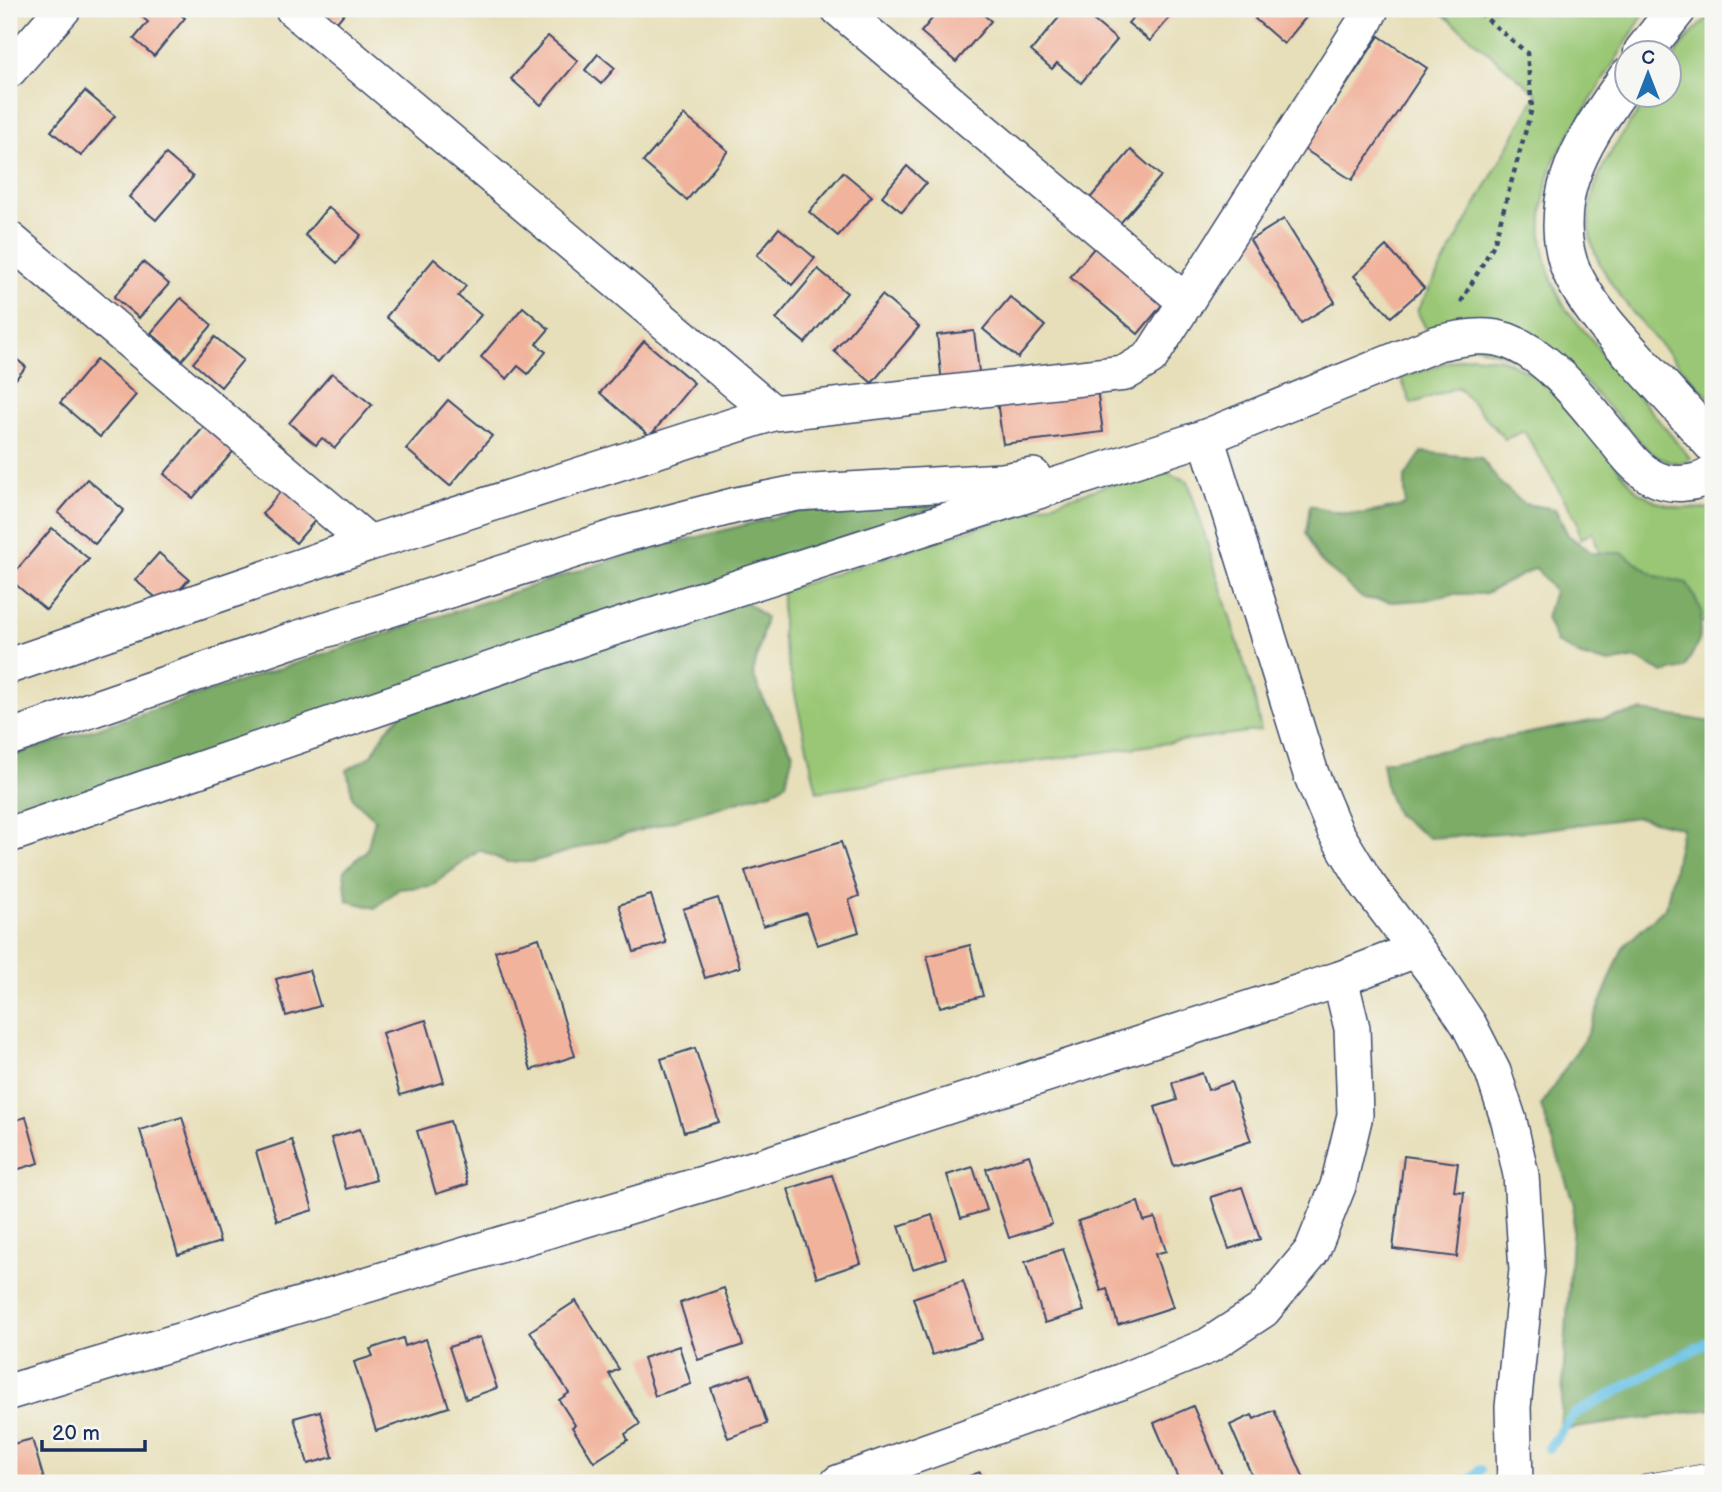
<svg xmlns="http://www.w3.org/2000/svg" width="1722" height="1492" font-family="'Balsamiq Sans',sans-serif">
<rect width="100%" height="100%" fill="#f6f6f2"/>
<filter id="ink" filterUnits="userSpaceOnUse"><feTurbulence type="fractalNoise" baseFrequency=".0143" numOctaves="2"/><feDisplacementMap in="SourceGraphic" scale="14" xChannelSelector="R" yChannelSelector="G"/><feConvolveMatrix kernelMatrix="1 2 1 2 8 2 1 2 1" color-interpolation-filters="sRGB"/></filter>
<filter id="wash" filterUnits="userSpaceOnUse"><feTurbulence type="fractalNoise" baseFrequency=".00686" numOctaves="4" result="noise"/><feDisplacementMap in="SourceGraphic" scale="28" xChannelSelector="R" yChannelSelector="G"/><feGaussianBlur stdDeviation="1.57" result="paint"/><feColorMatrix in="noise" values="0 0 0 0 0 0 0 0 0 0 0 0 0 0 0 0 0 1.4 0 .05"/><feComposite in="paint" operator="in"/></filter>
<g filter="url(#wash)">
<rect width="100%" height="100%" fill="#e7dfb9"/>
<!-- green -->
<g fill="#9ac775" stroke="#5a7b6a" stroke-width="2">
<path d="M 1437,9 L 1647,9 L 1554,160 C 1535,215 1537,258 1566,309 L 1690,458 L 1685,463 L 1669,462 L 1653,455 L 1579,376 L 1428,333 L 1417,311 L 1537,94 Z"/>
<path d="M 1713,14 L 1713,402 C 1678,363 1597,285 1590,235 C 1588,220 1590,201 1595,187 C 1605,154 1631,123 1650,95 L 1670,94 C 1670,86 1668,75 1670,66 C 1673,52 1701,22 1713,14 Z"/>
<path d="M 1472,356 L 1502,359 L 1531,373 L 1558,394 L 1637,491 L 1657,502 L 1679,508 L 1713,509 L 1713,640 L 1706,622 L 1626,642 L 1593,532 L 1580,539 L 1577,521 L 1524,431 L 1505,439 L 1458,387 L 1411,404 L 1401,378 L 1444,363 Z"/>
<path d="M 1158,469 L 1188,481 L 1253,692 L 1261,730 L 817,792 L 782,636 L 782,591 Z"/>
</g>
<!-- forest -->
<g fill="#7bac66" stroke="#4b6e62" stroke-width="2">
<path d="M 1422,452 L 1481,458 L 1500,483 L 1524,504 L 1555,509 L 1568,535 L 1592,553 L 1622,553 L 1656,576 L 1687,583 L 1702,611 L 1699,641 L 1685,668 L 1663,673 L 1636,658 L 1609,663 L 1581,656 L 1557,643 L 1546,618 L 1554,591 L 1536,568 L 1484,594 L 1453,594 L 1424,600 L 1392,602 L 1362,598 L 1318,559 L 1306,534 L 1310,505 C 1350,518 1364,515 1405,505 L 1405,477 Z"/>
<path d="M 944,504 L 9,823 L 9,757 L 624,556 L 803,510 Z"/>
<path d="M 744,600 L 766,618 L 753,674 L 764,701 L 793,753 L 786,783 L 774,791 L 532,862 L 506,862 L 480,850 L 431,886 L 399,889 L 375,908 L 347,901 L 344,871 L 367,850 L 375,819 L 353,799 L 347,770 L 372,755 L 386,730 L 407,709 Z"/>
<path d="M 1642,711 L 1713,722 L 1713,1409 L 1560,1430 L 1574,1205 L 1541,1106 L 1587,1035 L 1623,947 L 1666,907 L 1682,828 L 1637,817 L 1531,831 L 1429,838 L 1397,815 L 1387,792 L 1382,762 Z"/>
</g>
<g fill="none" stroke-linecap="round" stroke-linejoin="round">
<!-- stream -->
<g stroke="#69c2e6" stroke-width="10">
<path d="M 1549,1448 L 1573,1415 L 1713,1339"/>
<path d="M 1468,1483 L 1480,1470"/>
</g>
</g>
<g id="blocks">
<!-- building -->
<g fill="#f1b39c">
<path d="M 147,9 L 174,9 L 185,18 L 154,56 L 134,39 L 148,22 L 141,16 Z"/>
<path d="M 320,9 L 348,9 L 336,23 Z"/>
<path d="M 940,9 L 977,9 L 991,21 L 956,62 L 921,32 Z"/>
<path d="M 1066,9 L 1080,9 L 1117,40 L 1081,83 L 1057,63 L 1052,69 L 1031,51 Z"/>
<path d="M 1140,9 L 1177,9 L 1150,41 L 1128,23 Z"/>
<path d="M 1264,9 L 1313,9 L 1284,44 L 1255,19 Z"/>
<path d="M 548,36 L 578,61 L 541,105 L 511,79 Z"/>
<path d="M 1379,36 L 1427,68 L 1352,180 L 1304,149 Z"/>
<path d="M 598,54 L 615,68 L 601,84 L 585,70 Z"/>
<path d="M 85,91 L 115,116 L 81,156 L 51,131 Z"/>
<path d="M 684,115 L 728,151 L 687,200 L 643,162 Z"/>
<path d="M 1131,150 L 1161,176 L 1116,228 L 1086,203 Z"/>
<path d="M 166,154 L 193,177 L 156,220 L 129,197 Z"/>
<path d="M 907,166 L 926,183 L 902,212 L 882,196 Z"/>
<path d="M 843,172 L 872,196 L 838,236 L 809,212 Z"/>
<path d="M 328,207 L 361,235 L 337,263 L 305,235 Z"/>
<path d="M 1284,219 L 1335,302 L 1301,323 L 1250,240 Z"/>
<path d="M 779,228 L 815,258 L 792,285 L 757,255 Z"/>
<path d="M 1099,242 L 1167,299 L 1138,334 L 1070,277 Z"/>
<path d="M 1386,246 L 1424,288 L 1391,317 L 1354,276 Z"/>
<path d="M 434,259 L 466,286 L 458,296 L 481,315 L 440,363 L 386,317 Z"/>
<path d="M 143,262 L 169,284 L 139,318 L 114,297 Z"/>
<path d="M 818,269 L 847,293 L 805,343 L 776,319 Z"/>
<path d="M 882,295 L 919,327 L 872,383 L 834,351 Z"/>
<path d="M 1010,297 L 1045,326 L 1018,358 L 983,329 Z"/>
<path d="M 181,298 L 212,325 L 182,360 L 151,333 Z"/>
<path d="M 523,307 L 549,329 L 536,344 L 546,352 L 528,374 L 518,366 L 507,379 L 481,357 Z"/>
<path d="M 974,331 L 980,380 L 942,384 L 937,335 Z"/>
<path d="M 215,337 L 243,360 L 221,387 L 193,363 Z"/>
<path d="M 644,341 L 694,383 L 650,436 L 600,393 Z"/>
<path d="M 9,353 L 26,367 L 9,387 Z"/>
<path d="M 96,360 L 136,395 L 100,437 L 60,403 Z"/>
<path d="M 332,373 L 372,405 L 335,448 L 322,438 L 316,445 L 289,423 Z"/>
<path d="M 1097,389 L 1103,432 L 1003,444 L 997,401 Z"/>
<path d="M 448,400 L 492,436 L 450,486 L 406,449 Z"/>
<path d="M 208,422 L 237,447 L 193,498 L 164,474 Z"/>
<path d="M 87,479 L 124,510 L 95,544 L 58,513 Z"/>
<path d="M 284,487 L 318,517 L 296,543 L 262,514 Z"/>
<path d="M 52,528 L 89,559 L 46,610 L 9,579 Z"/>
<path d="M 159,553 L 189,579 L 166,606 L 135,580 Z"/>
<path d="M 841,842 L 859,896 L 849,900 L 859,932 L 817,945 L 806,913 L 763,926 L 745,871 Z"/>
<path d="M 651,895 L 666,943 L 634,952 L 619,905 Z"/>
<path d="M 718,898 L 740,967 L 705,978 L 683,909 Z"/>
<path d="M 539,938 L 575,1056 L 531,1070 L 495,951 Z"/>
<path d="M 970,945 L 983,996 L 940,1007 L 927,956 Z"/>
<path d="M 309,970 L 320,1006 L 286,1016 L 276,979 Z"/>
<path d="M 426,1020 L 444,1082 L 400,1095 L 382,1033 Z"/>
<path d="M 695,1048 L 719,1122 L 684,1132 L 661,1059 Z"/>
<path d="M 1202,1073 L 1208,1090 L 1231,1082 L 1251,1141 L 1174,1166 L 1155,1107 L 1177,1100 L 1172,1083 Z"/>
<path d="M 26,1117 L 39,1163 L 9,1172 L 9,1122 Z"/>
<path d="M 182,1117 L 220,1242 L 178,1255 L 140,1130 Z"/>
<path d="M 450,1121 L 468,1184 L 436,1194 L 417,1131 Z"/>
<path d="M 360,1129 L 376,1180 L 346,1189 L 331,1138 Z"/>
<path d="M 292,1140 L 313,1210 L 277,1221 L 256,1152 Z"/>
<path d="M 1029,1155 L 1052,1224 L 1009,1238 L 986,1169 Z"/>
<path d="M 1404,1156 L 1458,1163 L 1454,1191 L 1464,1192 L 1457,1257 L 1393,1249 Z"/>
<path d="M 973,1167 L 987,1210 L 961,1218 L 947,1175 Z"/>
<path d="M 832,1175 L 861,1263 L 817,1278 L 788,1189 Z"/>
<path d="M 1242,1187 L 1260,1239 L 1229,1249 L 1211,1197 Z"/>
<path d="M 1138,1202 L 1144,1221 L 1155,1218 L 1166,1251 L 1155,1254 L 1173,1307 L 1118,1325 L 1107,1289 L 1101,1291 L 1078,1221 Z"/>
<path d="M 932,1215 L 946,1258 L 913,1269 L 899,1226 Z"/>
<path d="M 1063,1249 L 1084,1311 L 1045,1323 L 1025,1262 Z"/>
<path d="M 963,1281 L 982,1339 L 932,1355 L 913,1298 Z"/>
<path d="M 724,1288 L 743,1345 L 698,1360 L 680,1303 Z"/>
<path d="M 576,1301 L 619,1369 L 609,1374 L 640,1424 L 625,1434 L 628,1440 L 594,1462 L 572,1427 L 575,1425 L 559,1400 L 569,1393 L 530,1331 Z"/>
<path d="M 480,1337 L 497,1388 L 466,1399 L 449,1347 Z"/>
<path d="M 403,1338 L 405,1346 L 426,1339 L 449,1407 L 376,1431 L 354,1362 L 373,1356 L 370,1349 Z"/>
<path d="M 679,1346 L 691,1384 L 655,1396 L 643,1358 Z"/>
<path d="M 751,1374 L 767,1424 L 728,1438 L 711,1388 Z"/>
<path d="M 1193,1406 L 1223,1477 L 1208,1483 L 1180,1483 L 1154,1423 Z"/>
<path d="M 1274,1410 L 1306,1483 L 1255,1483 L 1230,1425 L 1252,1415 L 1254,1419 Z"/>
<path d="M 320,1411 L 333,1457 L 308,1464 L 294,1418 Z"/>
<path d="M 32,1439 L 45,1483 L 9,1483 L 9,1445 Z"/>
<path d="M 980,1472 L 984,1483 L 950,1483 Z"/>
</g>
</g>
</g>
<g filter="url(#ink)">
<use href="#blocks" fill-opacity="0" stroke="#3a496c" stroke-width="2"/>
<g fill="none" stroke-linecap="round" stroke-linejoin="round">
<!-- lane casing -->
<g stroke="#3a496c" stroke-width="20">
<path id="lane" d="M 1647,1483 L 1713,1472"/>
</g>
<!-- street casing -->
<g stroke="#3a496c" stroke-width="38">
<g id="street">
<path d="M 293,9 L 773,413"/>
<path d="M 839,9 L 1186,302"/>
<path d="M 9,70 L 63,9"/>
<path d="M 9,239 L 369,543 L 773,413 L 1125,373 L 1150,358 L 1364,23 L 1371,9"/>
<path d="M 1206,437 L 1311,774 L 1335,831 L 1367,884 L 1437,977 L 1469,1025 L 1493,1072 L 1509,1121 L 1521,1175 L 1527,1270 L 1513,1407 L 1515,1483"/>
<path d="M 9,666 L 369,543"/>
<path d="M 9,738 L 290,641 L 622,535 L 737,505 L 797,493 L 1002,481 L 1033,476"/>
<path d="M 9,835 L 588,636 L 1206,437 L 1438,343 C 1461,338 1485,333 1508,341 C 1553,358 1583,403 1614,439 C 1625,453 1636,468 1652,477 C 1670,487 1697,485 1713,473"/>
<path d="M 9,1392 L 766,1165 L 1340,979 L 1415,950"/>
<path d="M 838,1483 L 1120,1382 L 1208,1346 L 1263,1310 L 1312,1251 L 1338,1186 L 1355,1115 L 1352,1028 L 1340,979"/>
</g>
</g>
<!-- primary casing -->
<g stroke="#3a496c" stroke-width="41">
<g id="primary">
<path d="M 1643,52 L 1677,9"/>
<path d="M 1628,77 C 1606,109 1582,141 1570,178 C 1560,209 1559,247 1574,277 C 1591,310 1617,338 1642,365 C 1666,391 1690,418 1713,444"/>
</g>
</g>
<!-- path -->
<path stroke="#3a496c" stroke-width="4.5" stroke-dasharray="5 5" stroke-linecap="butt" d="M 1461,302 L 1494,244 L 1532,108 L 1527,53 L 1475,9"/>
<!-- lane -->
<use href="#lane" stroke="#fff" stroke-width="18"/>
<!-- street -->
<use href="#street" stroke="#fff" stroke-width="35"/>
<!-- primary -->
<use href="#primary" stroke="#fff" stroke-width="38"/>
</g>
</g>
<!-- margin -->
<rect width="1722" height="1492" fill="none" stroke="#f6f6f2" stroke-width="35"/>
<!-- north arrow -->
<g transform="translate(1648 74)"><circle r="33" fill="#f6f6f2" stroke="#9ea6b7" stroke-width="2"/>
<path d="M0-5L12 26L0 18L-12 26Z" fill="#1f6fb2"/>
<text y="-10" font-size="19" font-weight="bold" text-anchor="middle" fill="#1b2f5e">С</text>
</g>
<!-- scale -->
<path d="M42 1440v10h103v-10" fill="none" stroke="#1b2f5e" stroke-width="3.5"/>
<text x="52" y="1440" font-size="21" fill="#1b2f5e" stroke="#f6f6f2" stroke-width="5" paint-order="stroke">20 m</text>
</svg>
